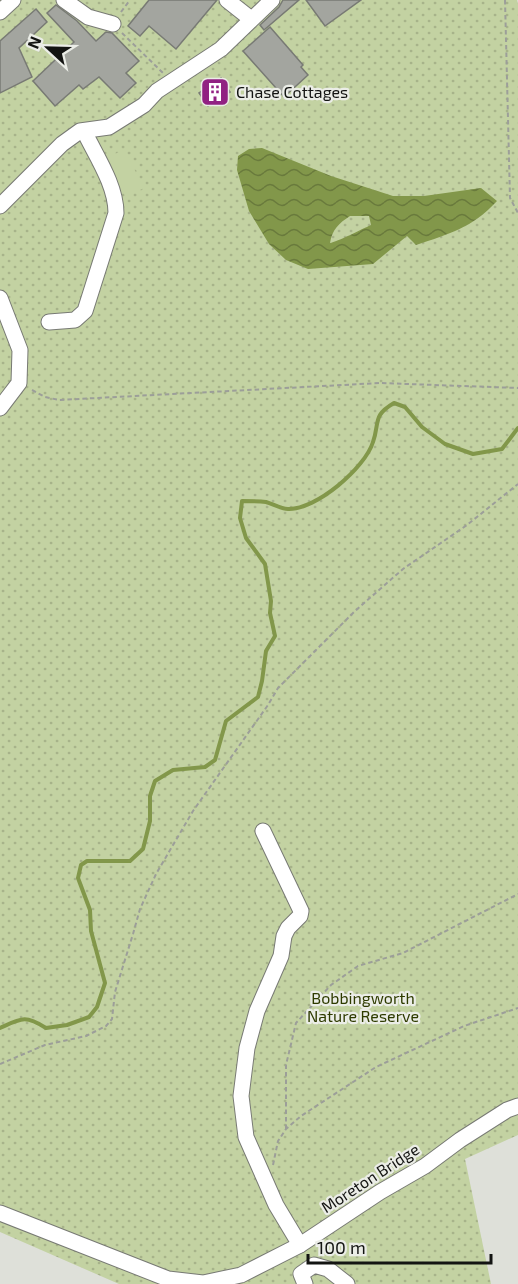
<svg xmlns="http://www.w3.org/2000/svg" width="518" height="1284" font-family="'Exo 2',sans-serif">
<defs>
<pattern id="green-dots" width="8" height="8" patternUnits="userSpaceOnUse" patternTransform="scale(1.5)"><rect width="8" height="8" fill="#c3d2a2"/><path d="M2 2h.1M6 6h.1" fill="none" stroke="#a7b38a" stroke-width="1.8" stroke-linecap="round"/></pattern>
<pattern id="water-waves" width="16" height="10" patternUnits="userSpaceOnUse" patternTransform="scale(1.5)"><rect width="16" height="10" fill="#82974a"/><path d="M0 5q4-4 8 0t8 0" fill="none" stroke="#697a3c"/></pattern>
</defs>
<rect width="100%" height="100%" fill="#dee0d9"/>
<!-- green -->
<path fill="url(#green-dots)" d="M 0,0 L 517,0 L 518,4 L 518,1135 L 465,1159 L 491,1284 L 119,1284 L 0,1232 Z"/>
<!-- pitch -->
<path fill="#c3d2a2" d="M 124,149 L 144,188 L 126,197 L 106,159 Z"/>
<!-- water -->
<path fill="url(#water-waves)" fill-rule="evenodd" d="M 262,148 L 331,176 L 393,196 L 424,196 L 481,188 L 497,201 C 472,228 449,234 416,245 L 407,236 L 373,264 L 308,269 L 286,260 L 269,244 L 249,211 L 237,170 L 238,156 L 249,149 ZM 350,216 L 369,216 L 371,225 C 362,229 337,242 330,243 C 332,230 339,223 350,216 Z"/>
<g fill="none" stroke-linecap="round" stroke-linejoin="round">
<!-- stream -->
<path stroke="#82974a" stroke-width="4" d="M 0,1028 C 22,1018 25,1015 46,1028 L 67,1025 L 89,1017 L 97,1007 L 105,983 L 91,931 L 90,910 L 78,878 L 81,865 L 87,861 L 130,861 L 143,849 L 150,821 L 150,796 L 155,781 L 173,770 L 205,767 L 215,760 L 226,721 L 258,697 L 262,681 L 266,651 L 275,636 L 270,613 L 271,601 L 265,564 L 246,538 L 240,518 L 242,501 C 250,501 258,501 266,502 C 273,504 281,509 288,509 C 316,510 365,468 373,442 C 380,422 372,416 394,403 L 405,407 L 422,427 L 445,444 L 473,454 L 502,449 L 518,428"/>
</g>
<!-- building -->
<g fill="#a3a59f" stroke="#787a74" stroke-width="1.5">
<path d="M 149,0 L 217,0 L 176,49 L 149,26 L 140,36 L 128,26 Z"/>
<path d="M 283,0 L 299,0 L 264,30 L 260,25 L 279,7 Z"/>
<path d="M 306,0 L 361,0 L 325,26 Z"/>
<path d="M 56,5 L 77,21 L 96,41 L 106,32 L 112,33 L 139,61 L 126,73 L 136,83 L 120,98 L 99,77 L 83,89 L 79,85 L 55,106 L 33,81 L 74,42 L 47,13 Z"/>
<path d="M 36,9 L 47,22 L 19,48 L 32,77 L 0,93 L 0,41 Z"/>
<path d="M 270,27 L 303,65 L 301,67 L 308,75 L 284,97 L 243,51 Z"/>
<path d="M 221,78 L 230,92 L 208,106 L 199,93 Z"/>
</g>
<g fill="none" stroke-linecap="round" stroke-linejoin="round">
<!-- minor casing -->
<g stroke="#787a74" stroke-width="17">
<g id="minor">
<path d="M 64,0 L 88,17 L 113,24"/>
<path d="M 227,0 L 251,19"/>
<path d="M 0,12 L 13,0"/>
<path d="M 0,206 L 62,144 L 80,131 L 109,127 L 144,105 L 157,91 L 221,49 L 272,0"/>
<path d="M 0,298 L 20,350 L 19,383 L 0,408"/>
<path d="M 49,322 L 75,320 L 85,311 L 116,213 C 116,185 96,156 84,131"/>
<path d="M 263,831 L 301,911 L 300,916 L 288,928 L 284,936 L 281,956 L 257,1011 L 247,1048 L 241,1096 L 246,1137 L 276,1205 L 300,1245"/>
<path d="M 0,1213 L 168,1279 L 203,1283 L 241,1275 L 300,1245 L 380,1192 L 425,1166 L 460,1140 L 507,1110 L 518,1106"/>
<path d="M 305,1284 L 301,1274 L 314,1265 L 328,1269 L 347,1284"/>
</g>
</g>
<!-- path -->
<g stroke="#9c9e99" stroke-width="2" stroke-dasharray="4.5 3" stroke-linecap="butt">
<path d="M 505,0 L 510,198 L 518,213"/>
<path d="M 121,12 L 130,0"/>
<path d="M 122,33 L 163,73"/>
<path d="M 32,390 L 45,397 L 59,400 L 380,383 L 518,388"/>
<path d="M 0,1064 L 45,1045 L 86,1036 L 106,1026 L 112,1019 L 115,992 L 133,934 L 140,909 L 156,874 L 193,811 L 268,705 L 278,688 L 355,611 L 403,569 L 467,525 L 518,484"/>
<path d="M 286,1129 L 286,1065 L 296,1023 L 331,985 L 358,966 L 403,953 L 518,894"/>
<path d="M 273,1165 L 278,1141 L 286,1129 L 301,1116 L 376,1067 L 464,1026 L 518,1008"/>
</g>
<!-- minor -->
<use href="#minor" stroke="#fff" stroke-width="15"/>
</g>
<!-- icons -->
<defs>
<g id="building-square" transform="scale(1.5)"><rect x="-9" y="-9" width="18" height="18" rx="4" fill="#912182" stroke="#ebede7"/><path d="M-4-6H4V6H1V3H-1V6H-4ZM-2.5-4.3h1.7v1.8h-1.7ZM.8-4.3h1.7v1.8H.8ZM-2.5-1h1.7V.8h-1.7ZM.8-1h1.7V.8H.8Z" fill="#fff"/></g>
</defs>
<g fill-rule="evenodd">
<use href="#building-square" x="215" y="92"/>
</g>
<g text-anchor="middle" stroke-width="4.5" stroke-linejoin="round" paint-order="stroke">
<!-- poi labels -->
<g font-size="16" fill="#131412" stroke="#ebede7" text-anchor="start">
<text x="236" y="98">Chase Cottages</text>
</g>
<!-- park labels -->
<g font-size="16" fill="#2e3b00" stroke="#ebede7">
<text x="363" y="1004">Bobbingworth<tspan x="363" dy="18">Nature Reserve</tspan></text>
</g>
<!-- street labels -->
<g font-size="16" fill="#131412" stroke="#ebede7">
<text transform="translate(370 1178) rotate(-33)" y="6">Moreton Bridge</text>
</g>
</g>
<!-- north arrow -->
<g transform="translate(48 48) rotate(292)" stroke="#ebede7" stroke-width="4.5" paint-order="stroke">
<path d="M0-4.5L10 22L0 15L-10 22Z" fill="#131412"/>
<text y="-9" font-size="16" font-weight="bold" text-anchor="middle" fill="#131412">N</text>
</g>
<!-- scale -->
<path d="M308 1254v9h183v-9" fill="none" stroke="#131412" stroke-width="3"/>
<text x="317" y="1254" font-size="18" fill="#131412" stroke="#ebede7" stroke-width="4.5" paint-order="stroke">100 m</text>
</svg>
